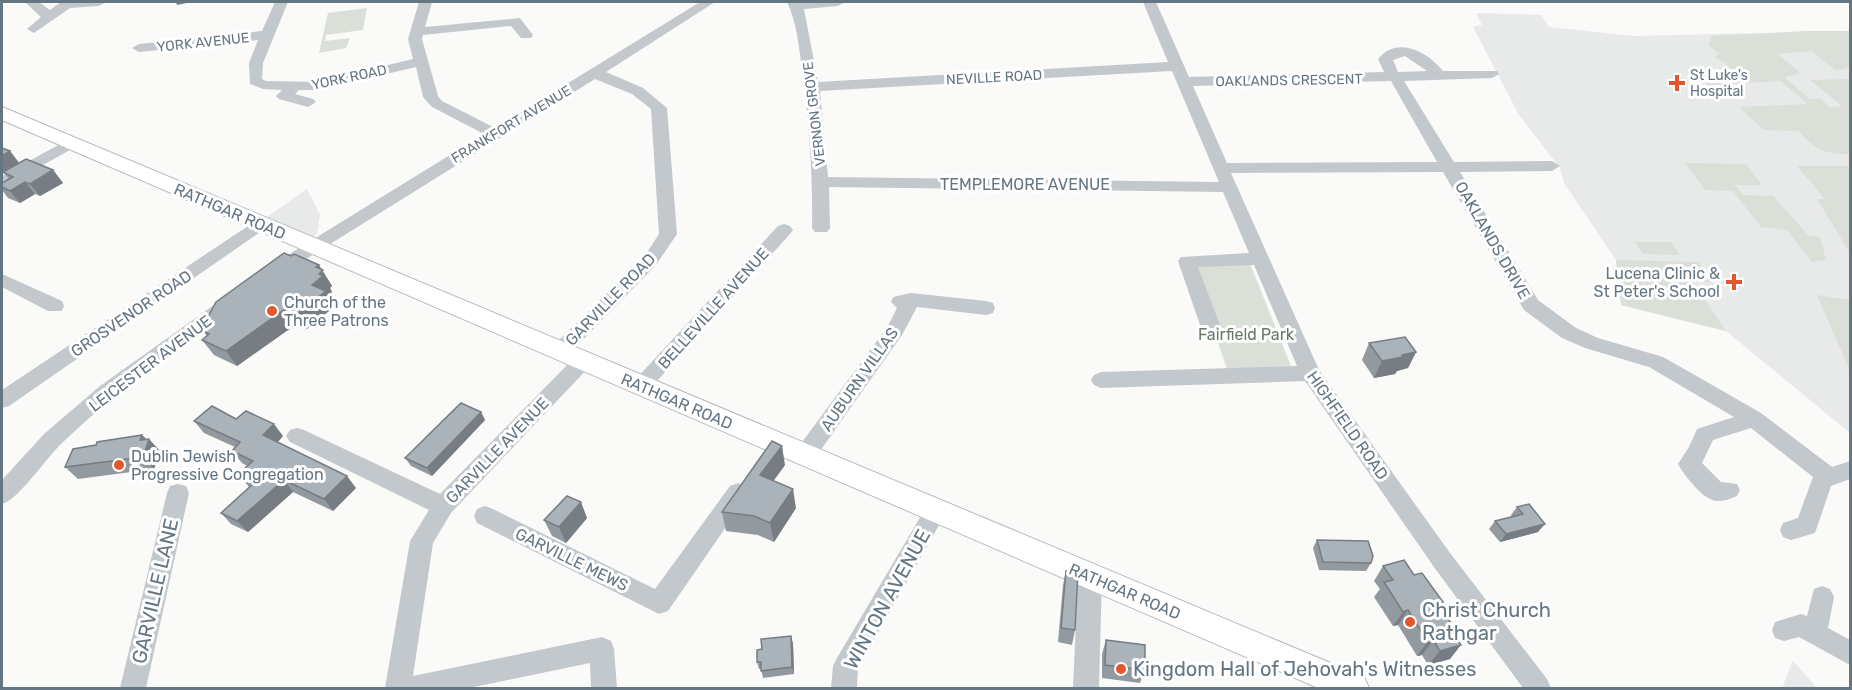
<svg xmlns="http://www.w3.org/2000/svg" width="1852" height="690" font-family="Rubik,sans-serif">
<rect width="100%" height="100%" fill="#fafaf8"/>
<!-- built -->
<g fill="#e8e9e9">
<path d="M 1476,13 L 1541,15 L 1549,27 L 1634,36 L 1850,31 L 1850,433 L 1726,331 L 1621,305 L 1616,260 L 1564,183 L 1560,168 L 1519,115 L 1473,27 L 1482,25 Z"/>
<path d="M 307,189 L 320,215 L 317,234 L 313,237 L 267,217 Z"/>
<path d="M 1793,661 L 1817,688 L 1782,688 Z"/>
</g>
<!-- green -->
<g fill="#dadfd7">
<path d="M 367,8 L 363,30 L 326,35 L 325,41 L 350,38 L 346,48 L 319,53 L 328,13 Z"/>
<path d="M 1807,31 L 1850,31 L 1850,67 L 1836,71 L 1811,51 L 1777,54 L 1801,73 L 1784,77 L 1810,99 L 1821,99 L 1830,108 L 1842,106 L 1810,80 L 1850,79 L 1850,154 C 1823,154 1817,150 1798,131 L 1764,130 L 1739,107 L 1807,104 L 1781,81 L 1723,84 L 1732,93 L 1719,95 L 1698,75 L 1708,74 L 1729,65 L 1714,57 L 1720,54 L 1708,45 L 1712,36 Z"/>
<path d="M 1685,163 L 1746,164 L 1762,185 L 1735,185 L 1743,195 L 1773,196 L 1809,236 L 1820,237 L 1826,260 L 1812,262 L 1787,230 L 1761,227 L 1733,191 L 1705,190 Z"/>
<path d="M 1797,166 L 1850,166 L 1850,253 L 1817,199 L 1825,199 Z"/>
<path d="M 1635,242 L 1671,242 L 1680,255 L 1643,254 Z"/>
<path d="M 1616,260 L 1699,262 L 1712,282 L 1693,282 L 1726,331 L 1621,305 Z"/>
<path d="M 1249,261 L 1291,366 L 1227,369 L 1191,263 Z"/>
<path d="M 1817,295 L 1850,300 L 1850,371 L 1847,364 Z"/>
</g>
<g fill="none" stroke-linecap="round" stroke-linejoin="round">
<!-- major casing -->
<g stroke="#b5babe" stroke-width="2">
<path id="major" d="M 2,107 L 1364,677 L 1369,688 L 1318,688 L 2,120 Z"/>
</g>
<!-- minor -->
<g fill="#c3c8cc" fill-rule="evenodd">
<path d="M 25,2 L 39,2 L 50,10 L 61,2 L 106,2 L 99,6 L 70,8 L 34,33 L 27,29 L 41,17 Z"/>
<path d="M 275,2 L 288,2 L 263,63 L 262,79 L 266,81 L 318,82 L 413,59 L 408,39 L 419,2 L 432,2 L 425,27 L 520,18 L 533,35 L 531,38 L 521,38 L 511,26 L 423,35 L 422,39 L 438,96 L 442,101 L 495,128 L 700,2 L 715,2 L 606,72 L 643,88 L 667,108 L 677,234 L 656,265 L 567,356 L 560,358 L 553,356 L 550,351 L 553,346 L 644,257 L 659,234 L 651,109 L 632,94 L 595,79 L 282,274 L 270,274 L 267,270 L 270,266 L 484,134 L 432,107 L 423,97 L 416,67 L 318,90 L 299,90 L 295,94 L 313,99 L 316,102 L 308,107 L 279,99 L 276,96 L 282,90 L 263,89 L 250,84 L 249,63 L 258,40 L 139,52 L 132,48 L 139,44 L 262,31 Z"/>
<path d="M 787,2 L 845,2 L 838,6 L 804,9 L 818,82 L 1168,62 L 1143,2 L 1156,2 L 1189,77 L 1384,72 L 1378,59 C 1397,35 1428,52 1443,71 L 1497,71 L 1499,74 L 1492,78 L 1404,81 L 1454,162 L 1552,161 L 1560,166 L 1552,171 L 1460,172 L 1538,300 L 1576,328 L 1598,338 L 1663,357 L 1707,382 L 1761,413 L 1832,467 L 1850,461 L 1850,479 L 1831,486 L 1815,533 L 1791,540 L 1783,537 L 1780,530 L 1783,523 L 1798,518 L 1813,477 L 1751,428 L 1713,440 L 1702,463 L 1721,482 L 1737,484 L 1740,490 L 1737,496 C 1731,499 1724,501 1717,501 C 1704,501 1684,475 1678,464 L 1689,447 L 1697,429 L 1734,417 L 1649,367 L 1585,348 L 1562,338 L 1524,310 L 1443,172 L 1231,173 L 1319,370 L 1450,553 L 1547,679 L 1551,688 L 1523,688 L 1434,567 L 1305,381 L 1101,388 L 1094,385 L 1091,380 L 1094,375 L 1101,372 L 1297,366 L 1254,265 L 1198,267 L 1220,325 L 1217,330 L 1203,330 L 1200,325 L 1178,261 L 1181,257 L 1249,253 L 1223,192 L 829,187 L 830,228 L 827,232 L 815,232 L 812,228 C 813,175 809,123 802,70 C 799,47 797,23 787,2 ZM 1405,56 L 1427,71 L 1398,72 L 1393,60 ZM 1172,71 L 1219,182 L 828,177 L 820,91 ZM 1391,81 L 1437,162 L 1227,163 L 1193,86 Z"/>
<path d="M 71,138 L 79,143 L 77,146 L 2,188 L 2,176 Z"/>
<path d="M 260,218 L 269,224 L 266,228 L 9,406 L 2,408 L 2,390 Z"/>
<path d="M 784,224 L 790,226 L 793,230 L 790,234 L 648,391 L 641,394 L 634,391 L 631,386 L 634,381 L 778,226 Z"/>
<path d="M 2,274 L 62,301 L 64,306 L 62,311 L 48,311 L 2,287 Z"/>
<path d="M 911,293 L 986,301 L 993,303 L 995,308 L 993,313 L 986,315 L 917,307 L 902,335 L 813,461 L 805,464 L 797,461 L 794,455 L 797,449 L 888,326 L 897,308 L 891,302 L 893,297 Z"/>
<path d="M 228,298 L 235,300 L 237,305 L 235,310 C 174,353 112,394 59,446 C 45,460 18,500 2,504 L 2,480 L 44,434 L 100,386 L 221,300 Z"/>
<path d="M 583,354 L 590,356 L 593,361 L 590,366 L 451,513 L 433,543 L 413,676 L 602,637 L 611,641 L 614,649 L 617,688 L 591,688 L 590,663 L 469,688 L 385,688 L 410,541 L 429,510 L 290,442 L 286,436 L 290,430 L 297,428 L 304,430 L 440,494 L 576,356 Z"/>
<path d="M 738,483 L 746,486 L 749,492 L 746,498 L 668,611 L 659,614 L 477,523 L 474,516 L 477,509 L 485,506 L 493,509 L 655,589 L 730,486 Z"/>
<path d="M 178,484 L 186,486 L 189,493 L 146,688 L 120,688 L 167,493 L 170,486 Z"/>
<path d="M 936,502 L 944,504 L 947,511 L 858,668 L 857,688 L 831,688 L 833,666 L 837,658 L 928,504 Z"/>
<path d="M 1090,566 L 1098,569 L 1102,576 L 1099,688 L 1073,688 L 1078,576 L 1082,569 Z"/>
<path d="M 1822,586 L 1830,589 L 1834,597 L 1828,628 L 1850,640 L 1850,665 L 1799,637 L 1784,641 L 1775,638 L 1772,630 L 1775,622 L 1801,614 L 1807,616 L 1814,589 Z"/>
</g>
<!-- major -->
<use href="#major" fill="#fff" fill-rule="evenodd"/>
</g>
<!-- wall -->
<g fill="#929a9f">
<path d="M 2,148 L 10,151 L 19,163 L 53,170 L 63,183 L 40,196 L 35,194 L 20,203 L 8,198 L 2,190 L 2,183 L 9,179 L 4,173 L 2,174 Z"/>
<path d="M 322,270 L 332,286 L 330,288 L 332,292 L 328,295 L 335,306 L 307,329 L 295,325 L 237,366 L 214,355 L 202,340 L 207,336 L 203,331 Z"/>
<path d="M 1369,343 L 1416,352 L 1408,368 L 1397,371 L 1395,374 L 1374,378 L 1362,360 Z"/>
<path d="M 481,412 L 485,420 L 432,476 L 411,466 L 405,458 Z"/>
<path d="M 194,421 L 283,436 L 278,442 L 356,488 L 333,511 L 293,492 L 248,532 L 231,524 L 221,513 L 249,487 L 238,474 L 247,466 L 242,463 L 232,451 L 235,447 L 204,433 Z"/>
<path d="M 142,435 L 160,451 L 154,469 L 78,479 L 65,467 L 96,445 Z"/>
<path d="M 785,465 L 773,481 L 796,508 L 774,542 L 758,535 L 726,531 L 722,512 Z"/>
<path d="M 1517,507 L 1538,532 L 1500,542 L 1489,529 L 1495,521 L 1512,517 L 1511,515 Z"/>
<path d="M 587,518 L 566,543 L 552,536 L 544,520 Z"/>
<path d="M 1317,540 L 1371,563 L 1366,571 L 1319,570 L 1313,548 Z"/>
<path d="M 1383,566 L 1414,575 L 1443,602 L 1440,606 L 1451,623 L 1449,626 L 1450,659 L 1428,665 L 1422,655 L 1417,656 L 1398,625 L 1393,626 L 1374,597 L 1380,589 L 1374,581 Z"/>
<path d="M 1066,571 L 1075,630 L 1072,645 L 1058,642 L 1063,585 Z"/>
<path d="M 791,636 L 793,644 L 794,674 L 763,678 L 761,669 L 759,669 L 757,662 L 762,649 Z"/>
<path d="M 1106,640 L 1145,670 L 1140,683 L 1102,678 L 1102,654 Z"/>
</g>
<!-- shaded-wall -->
<g fill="#777d82">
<path d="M 176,2 L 191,2 L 177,5 Z"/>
<path d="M 10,151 L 20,164 L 2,174 L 2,156 Z"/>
<path d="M 53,170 L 63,183 L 40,196 L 30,184 Z"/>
<path d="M 25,182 L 35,194 L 20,203 L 10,191 Z"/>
<path d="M 319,265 L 332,286 L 330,288 L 332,292 L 328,295 L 335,306 L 307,329 L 297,314 L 316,267 Z"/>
<path d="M 285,309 L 295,325 L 237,366 L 226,351 Z"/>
<path d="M 1416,352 L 1408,368 L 1397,371 L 1395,374 L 1374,378 L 1382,361 L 1402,355 Z"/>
<path d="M 481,412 L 485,420 L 432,476 L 427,468 Z"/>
<path d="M 274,424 L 283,436 L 273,447 L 263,435 Z"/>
<path d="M 142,435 L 148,441 L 149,439 L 160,451 L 154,469 L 143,457 L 140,440 Z"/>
<path d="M 782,446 L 785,465 L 764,494 L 760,475 Z"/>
<path d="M 347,476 L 356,488 L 333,511 L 324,499 Z"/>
<path d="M 284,480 L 293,492 L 248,532 L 237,521 Z"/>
<path d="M 793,489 L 796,508 L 774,542 L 770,523 Z"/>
<path d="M 581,502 L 587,518 L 566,543 L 559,527 Z"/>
<path d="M 1545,524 L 1538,532 L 1500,542 L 1506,534 Z"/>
<path d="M 1408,610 L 1398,625 L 1393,626 L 1403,612 Z"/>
<path d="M 791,636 L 793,644 L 794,674 L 792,667 Z"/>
<path d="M 1433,640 L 1422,655 L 1417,656 L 1428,642 Z"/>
<path d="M 1461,645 L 1450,659 L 1428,665 L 1440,651 Z"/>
</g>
<!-- building -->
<g fill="#aab3b9" stroke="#777d82" stroke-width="1.5">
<path d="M 2,148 L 10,151 L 2,156 Z"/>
<path d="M 26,159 L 53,170 L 30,184 L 25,182 L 10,191 L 2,187 L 2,183 L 13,177 L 3,172 Z"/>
<path d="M 284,253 L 291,256 L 294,254 L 319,265 L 316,267 L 323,270 L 319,274 L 323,276 L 312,285 L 326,291 L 297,314 L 285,309 L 226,351 L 202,340 L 209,334 L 203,331 L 210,326 L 207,319 L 216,302 Z"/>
<path d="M 1405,337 L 1416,352 L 1402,355 L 1403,357 L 1382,361 L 1369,343 Z"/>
<path d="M 461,403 L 481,412 L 427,468 L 405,458 Z"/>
<path d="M 212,406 L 236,419 L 246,411 L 274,424 L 263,435 L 347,476 L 324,499 L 284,480 L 237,521 L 221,513 L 254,483 L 238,474 L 253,461 L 232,451 L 240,442 L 194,421 Z"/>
<path d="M 142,435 L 140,440 L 149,439 L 143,457 L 65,467 L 73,449 L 96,445 L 97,442 Z"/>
<path d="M 772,441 L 782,446 L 760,475 L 793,489 L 770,523 L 754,516 L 722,512 Z"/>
<path d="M 567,496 L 581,502 L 559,527 L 544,520 Z"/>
<path d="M 1529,504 L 1545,524 L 1506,534 L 1495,521 L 1523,514 L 1517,507 Z"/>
<path d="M 1317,540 L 1368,541 L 1373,556 L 1371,563 L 1323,562 Z"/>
<path d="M 1404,560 L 1414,575 L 1422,573 L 1443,602 L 1438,604 L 1451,623 L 1447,624 L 1461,645 L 1440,651 L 1433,640 L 1428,642 L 1408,610 L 1403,612 L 1384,582 L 1393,580 L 1383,566 Z"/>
<path d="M 1066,571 L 1078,572 L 1075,630 L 1061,628 Z"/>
<path d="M 791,636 L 792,667 L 761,671 L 761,662 L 757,662 L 757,650 L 762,649 L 761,639 Z"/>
<path d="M 1106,640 L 1145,645 L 1145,670 L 1105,665 Z"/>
</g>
<!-- markers -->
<g fill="#e4572e" stroke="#fff" stroke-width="2">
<path d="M1674 74h6v6h6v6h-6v6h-6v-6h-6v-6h6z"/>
<path d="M1731 273h6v6h6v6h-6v6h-6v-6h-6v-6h6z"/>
<circle cx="272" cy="311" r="6"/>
<circle cx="119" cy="465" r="6"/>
<circle cx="1410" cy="622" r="6"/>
<circle cx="1121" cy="669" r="6"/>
</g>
<g text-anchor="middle" stroke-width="6" stroke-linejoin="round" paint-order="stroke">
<!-- far-street labels -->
<g font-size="14" fill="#657683" stroke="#fff">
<text transform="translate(203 42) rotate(-6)" y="5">YORK AVENUE</text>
<text transform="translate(349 77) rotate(-12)" y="5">YORK ROAD</text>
<text transform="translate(994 77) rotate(-3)" y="5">NEVILLE ROAD</text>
<text transform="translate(1289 80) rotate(-1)" y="5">OAKLANDS CRESCENT</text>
<text transform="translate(814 114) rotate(-97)" y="5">VERNON GROVE</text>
<text transform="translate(511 124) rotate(-31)" y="5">FRANKFORT AVENUE</text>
</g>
<!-- far-poi labels -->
<g font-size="14" fill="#657683" stroke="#fff" text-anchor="start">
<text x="1690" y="80">St Luke's<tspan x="1690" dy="16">Hospital</tspan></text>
</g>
<!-- street labels -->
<g font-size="16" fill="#657683" stroke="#fff">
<text x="1025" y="190">TEMPLEMORE AVENUE</text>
<text transform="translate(230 211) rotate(23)" y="6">RATHGAR ROAD</text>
<text transform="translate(1493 240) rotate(60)" y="6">OAKLANDS DRIVE</text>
<text transform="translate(610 299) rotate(-46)" y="6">GARVILLE ROAD</text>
<text transform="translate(713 308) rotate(-48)" y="6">BELLEVILLE AVENUE</text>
<text transform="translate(131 313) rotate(-34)" y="6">GROSVENOR ROAD</text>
<text transform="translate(150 363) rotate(-37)" y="6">LEICESTER AVENUE</text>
<text transform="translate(859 379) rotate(-55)" y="6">AUBURN VILLAS</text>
<text transform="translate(677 401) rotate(23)" y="6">RATHGAR ROAD</text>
<text transform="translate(1348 425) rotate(55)" y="6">HIGHFIELD ROAD</text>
<text transform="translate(497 450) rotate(-46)" y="6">GARVILLE AVENUE</text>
<text transform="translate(572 559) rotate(26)" y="6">GARVILLE MEWS</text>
<text transform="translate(1125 591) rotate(23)" y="6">RATHGAR ROAD</text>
</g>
<!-- poi labels -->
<g font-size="16" fill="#657683" stroke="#fff" text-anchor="start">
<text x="1720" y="279" text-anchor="end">Lucena Clinic &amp;<tspan x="1720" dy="18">St Peter's School</tspan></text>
<text x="284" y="308">Church of the<tspan x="284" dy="18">Three Patrons</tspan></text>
<text x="131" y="462">Dublin Jewish<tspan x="131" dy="18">Progressive Congregation</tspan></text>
</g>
<!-- park labels -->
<g font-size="16" fill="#687a64" stroke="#fff">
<text x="1246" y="340">Fairfield Park</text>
</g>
<!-- near-street labels -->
<g font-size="20" fill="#657683" stroke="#fff">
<text transform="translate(155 591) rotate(-77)" y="7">GARVILLE LANE</text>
<text transform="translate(887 599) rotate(-61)" y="7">WINTON AVENUE</text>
</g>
<!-- near-poi labels -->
<g font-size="20" fill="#657683" stroke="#fff" text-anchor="start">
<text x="1422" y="617">Christ Church<tspan x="1422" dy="23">Rathgar</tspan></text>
<text x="1133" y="676">Kingdom Hall of Jehovah's Witnesses</text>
</g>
</g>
<!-- border -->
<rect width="1852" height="690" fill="none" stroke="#657683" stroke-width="6"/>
</svg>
